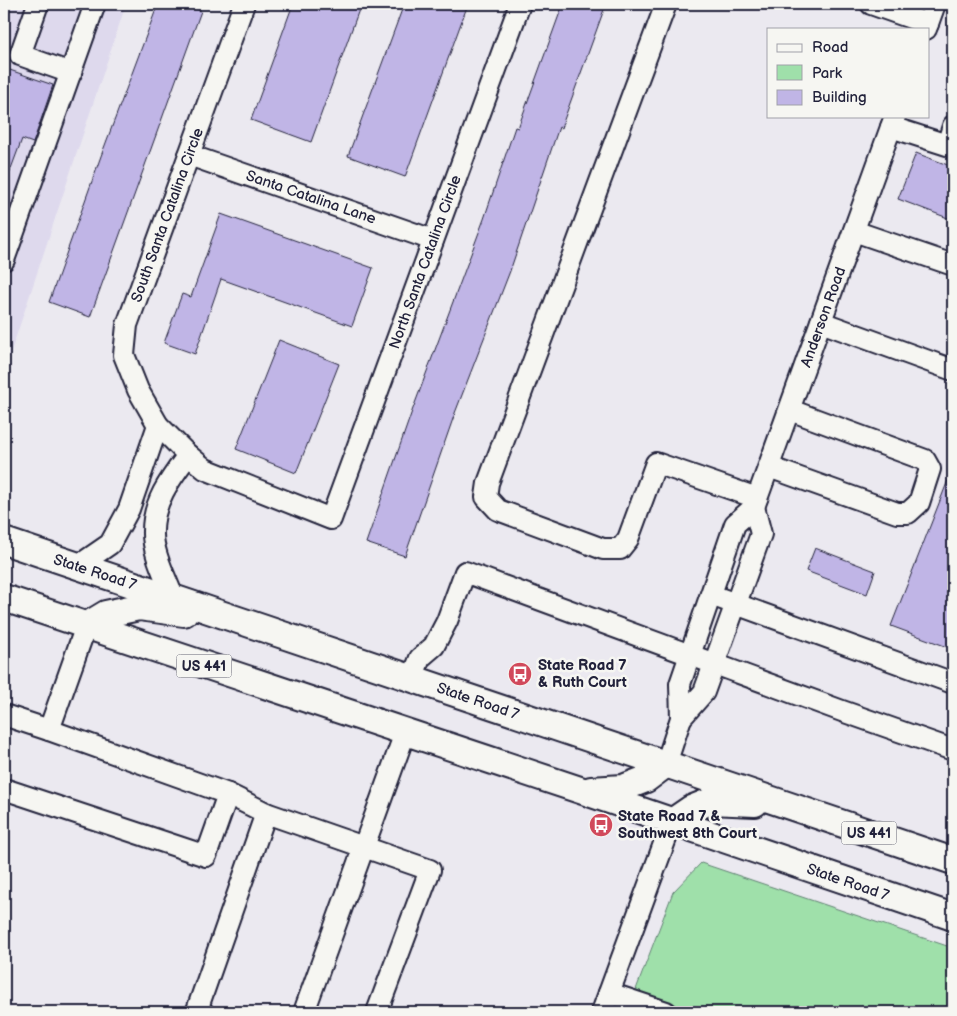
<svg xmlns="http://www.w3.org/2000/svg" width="957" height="1016" font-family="'Balsamiq Sans',sans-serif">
<rect width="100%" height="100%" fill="#ebe9f0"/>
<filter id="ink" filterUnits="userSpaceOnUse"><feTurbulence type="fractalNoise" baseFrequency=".02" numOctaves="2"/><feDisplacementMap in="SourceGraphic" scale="10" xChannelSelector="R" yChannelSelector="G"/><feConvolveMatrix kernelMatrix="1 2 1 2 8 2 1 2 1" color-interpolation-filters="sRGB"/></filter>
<g filter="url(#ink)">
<!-- built -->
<path fill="#ded9ed" d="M 4,4 L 126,4 L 4,373 Z"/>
<!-- green -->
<path fill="#9fe0aa" stroke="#608172" d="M 701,863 L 953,948 L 953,1012 L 634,1012 L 629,1008 L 673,892 Z"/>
<!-- building -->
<g fill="#c0b5e6" stroke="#22223b">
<path d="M 158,4 L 182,4 L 201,11 L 90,317 L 49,302 L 101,156 Z"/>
<path d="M 293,4 L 361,4 L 311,142 L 251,120 Z"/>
<path d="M 404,4 L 468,4 L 405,177 L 348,156 Z"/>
<path d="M 563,4 L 606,4 L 561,128 L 559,127 L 510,271 L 455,413 L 405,556 L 366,543 L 411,414 L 484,219 L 515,127 L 518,128 Z"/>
<path d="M 4,68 L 53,85 L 33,143 L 22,139 L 6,182 L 4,182 Z"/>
<path d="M 916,153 L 953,167 L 953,220 L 898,199 Z"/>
<path d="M 221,214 L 373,268 L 352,326 L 221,279 L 195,354 L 164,343 L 182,294 L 191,297 Z"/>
<path d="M 279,340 L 339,364 L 296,473 L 236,449 Z"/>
<path d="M 952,470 L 953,470 L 953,649 L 891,626 Z"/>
<path d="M 815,548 L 875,571 L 867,594 L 806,571 Z"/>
</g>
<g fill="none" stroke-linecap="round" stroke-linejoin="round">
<!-- minor casing -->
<g stroke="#22223b" stroke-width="24">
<g id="minor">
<path d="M 38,4 L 20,55 L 71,73"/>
<path d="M 244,4 L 127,325 L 124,355 L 138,390 L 158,425 L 188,455 L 205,469 L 331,519 L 520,4"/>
<path d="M 666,4 L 488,483 L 486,497 L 498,510 L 603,549 L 620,549 L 628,539 L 656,463 L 757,498"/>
<path d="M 871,4 L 928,24"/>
<path d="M 926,29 L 935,4"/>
<path d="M 891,127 L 947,145 L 953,126"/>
<path d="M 189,155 L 433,240"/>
<path d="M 854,231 L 953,265"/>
<path d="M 4,260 L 95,4"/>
<path d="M 821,322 L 953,370"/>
<path d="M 769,467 L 897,513 L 908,513 L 919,503 L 930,469 L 925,460 L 790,410"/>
<path d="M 78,566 L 110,544 L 129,509 L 158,425"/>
<path d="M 711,595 L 953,683"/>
<path d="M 173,597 C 166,578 152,552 153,531 C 153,501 171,478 188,455"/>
<path d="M 412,679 L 420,658 L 434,646 L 447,621 L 465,572 L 842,711 L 953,750"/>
<path d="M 4,715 L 49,730 L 228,794 L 206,856 L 4,789"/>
<path d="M 681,718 L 704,692 L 761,534 L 754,507"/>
<path d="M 49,730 L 86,626"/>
<path d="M 666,764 L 681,718 L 680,684 L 735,524 L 754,507 L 895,116"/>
<path d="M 228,794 L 266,813"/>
<path d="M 609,993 L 666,1012"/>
<path d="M 203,1012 L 197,1010 L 266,813 L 430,870 L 377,1012"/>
<path d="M 304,1012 L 405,733"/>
<path d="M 602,1012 L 672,822"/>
</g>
</g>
<!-- major casing -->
<g stroke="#22223b" stroke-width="30">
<g id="major">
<path d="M 4,541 L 953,861"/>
<path d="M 4,598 L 583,791 L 953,917"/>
<path d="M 86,626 L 106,614 L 139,607 L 184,613"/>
<path d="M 591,790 L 623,788 L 646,779 L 666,764"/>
<path d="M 672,822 L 691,809 L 711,801 L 755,803"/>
</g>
</g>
<!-- minor -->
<use href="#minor" stroke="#f6f6f2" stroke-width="20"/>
<!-- major -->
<use href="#major" stroke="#f6f6f2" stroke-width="26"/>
</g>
</g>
<!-- icons -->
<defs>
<g id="bus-disc" transform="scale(1.25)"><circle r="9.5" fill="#d1495b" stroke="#f6f6f2"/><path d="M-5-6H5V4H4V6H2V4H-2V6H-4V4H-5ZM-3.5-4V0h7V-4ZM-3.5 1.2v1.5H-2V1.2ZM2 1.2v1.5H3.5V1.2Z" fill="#fff"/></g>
</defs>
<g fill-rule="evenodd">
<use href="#bus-disc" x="520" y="674"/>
<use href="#bus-disc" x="601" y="825"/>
</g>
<g text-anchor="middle" stroke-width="5" stroke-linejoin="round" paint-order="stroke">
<!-- shield labels -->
<g fill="#f6f6f2" stroke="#626272" stroke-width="1">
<rect x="176.5" y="654.5" width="55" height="23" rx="4"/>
<rect x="841.5" y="821.5" width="55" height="23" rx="4"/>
</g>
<g font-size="14" font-weight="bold" fill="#22223b">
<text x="204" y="671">US 441</text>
<text x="869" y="838">US 441</text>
</g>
<!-- street labels -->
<g font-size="15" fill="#22223b" stroke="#f6f6f2">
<text transform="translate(311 197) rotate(19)" y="5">Santa Catalina Lane</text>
<text transform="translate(167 215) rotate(-70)" y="5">South Santa Catalina Circle</text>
<text transform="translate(425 262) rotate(-70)" y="5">North Santa Catalina Circle</text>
<text transform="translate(823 317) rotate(-70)" y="5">Anderson Road</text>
<text transform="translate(95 572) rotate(18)" y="5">State Road 7</text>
<text transform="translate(478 701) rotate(19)" y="5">State Road 7</text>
<text transform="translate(848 882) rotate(19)" y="5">State Road 7</text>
</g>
<!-- poi labels -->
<g font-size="15" font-weight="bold" fill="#22223b" stroke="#f6f6f2" text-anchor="start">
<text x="538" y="670">State Road 7<tspan x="538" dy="17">&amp; Ruth Court</tspan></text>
<text x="618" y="821">State Road 7 &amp;<tspan x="618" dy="17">Southwest 8th Court</tspan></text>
</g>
</g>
<!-- margin -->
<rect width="957" height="1016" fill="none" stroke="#f6f6f2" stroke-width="20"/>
<rect x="10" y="10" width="937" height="996" fill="none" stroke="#22223b" stroke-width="2" filter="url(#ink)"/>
<!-- legend -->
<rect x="767" y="28" width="162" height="90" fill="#f6f6f2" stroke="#a1a1a9"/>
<rect x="777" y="44" width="25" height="8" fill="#f6f6f2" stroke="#a1a1a9"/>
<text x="812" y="52" font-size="15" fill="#22223b">Road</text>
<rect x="777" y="65" width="25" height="15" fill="#9fe0aa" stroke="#a1a1a9"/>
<text x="812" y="78" font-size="15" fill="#22223b">Park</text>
<rect x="777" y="90" width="25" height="15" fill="#c0b5e6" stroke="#a1a1a9"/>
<text x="812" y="102" font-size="15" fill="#22223b">Building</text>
</svg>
